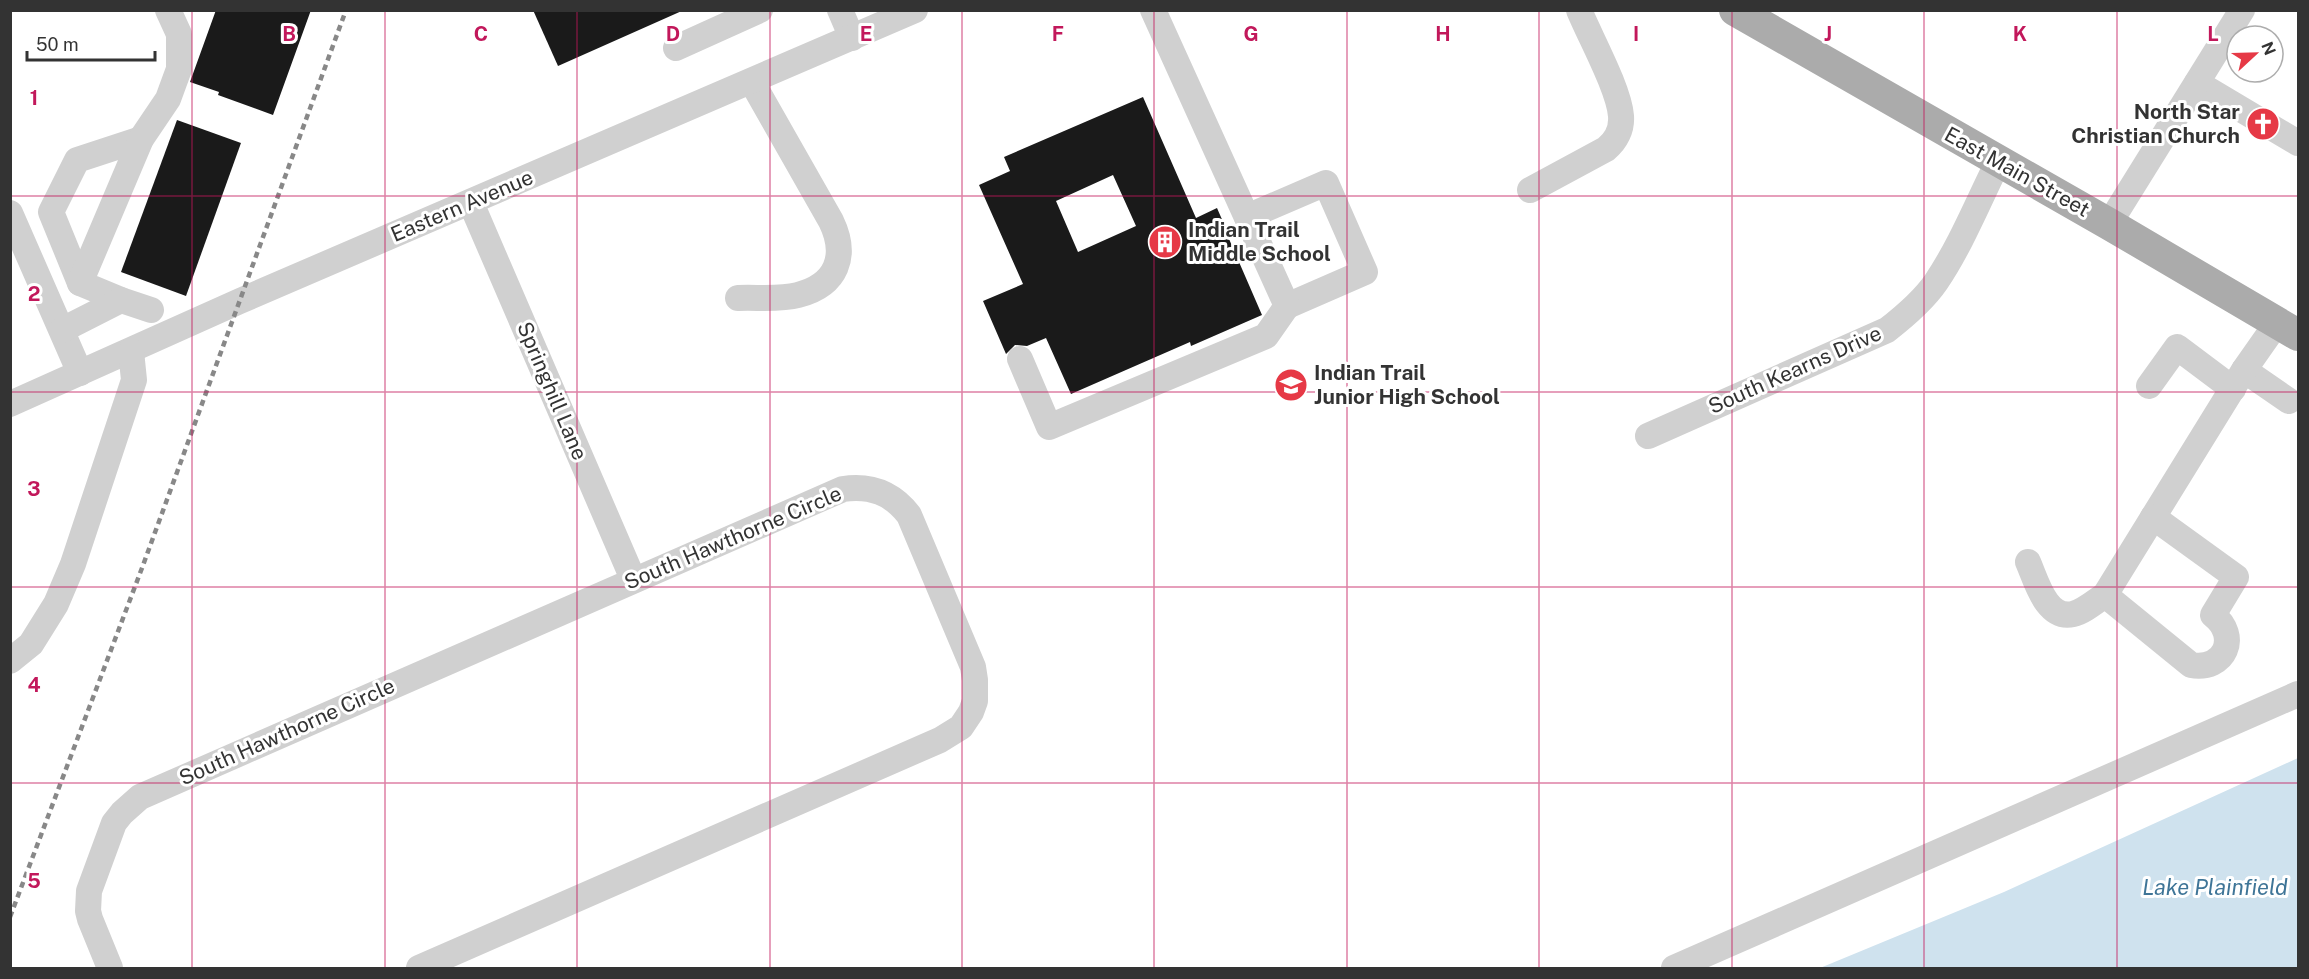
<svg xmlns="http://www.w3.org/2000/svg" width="2309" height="979" font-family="'Public Sans',sans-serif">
<rect width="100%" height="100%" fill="#fff"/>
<!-- water -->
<path fill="#cfe2ee" d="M 2298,758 L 2298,968 L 1820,968 L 2004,892 Z"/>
<!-- building -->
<g fill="#1a1a1a" fill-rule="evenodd">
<path d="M 216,10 L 311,10 L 273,115 L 218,95 L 219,92 L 190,82 Z"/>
<path d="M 533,10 L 684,10 L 558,66 Z"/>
<path d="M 1143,97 L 1196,218 L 1217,208 L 1227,231 L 1226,232 L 1262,315 L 1191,346 L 1190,342 L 1071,394 L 1046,338 L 1027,346 L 1015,345 L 1006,354 L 983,301 L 1023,284 L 979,185 L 1010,171 L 1004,157 ZM 1113,175 L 1136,226 L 1078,252 L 1056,201 Z"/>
<path d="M 177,120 L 241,143 L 186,296 L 121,272 Z"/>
</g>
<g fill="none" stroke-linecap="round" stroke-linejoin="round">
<!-- minor -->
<g stroke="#d0d0d0" stroke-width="26">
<path d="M 840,10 L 852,38"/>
<path d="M 676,48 L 760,10"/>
<path d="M 2197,83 L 2298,143"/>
<path d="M 1530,190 L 1606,149 C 1616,141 1622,129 1621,116 C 1619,89 1590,37 1579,10"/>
<path d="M 471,203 L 633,579"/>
<path d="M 10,213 L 80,373"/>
<path d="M 1247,217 L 1326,183 L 1365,272 L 1287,306"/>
<path d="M 2109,224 L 2242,10"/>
<path d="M 80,283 L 51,212 L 77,160 L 141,139"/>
<path d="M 738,298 C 756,297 780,300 798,295 C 837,285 848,256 831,221 L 752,82"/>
<path d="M 151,310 L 121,300 L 80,283 L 141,139 L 168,99 L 179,69 L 179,34 L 168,10"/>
<path d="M 62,330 L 121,300"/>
<path d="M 1020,359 L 1049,427 L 1266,336 L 1287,306 L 1153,10"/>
<path d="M 2244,370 L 2289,401"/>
<path d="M 2149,386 L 2177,347 L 2233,389"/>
<path d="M 10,404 L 240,301 L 915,10"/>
<path d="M 1648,436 L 1887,330 C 1905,316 1923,301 1936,282 C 1961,245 1978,202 1998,162"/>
<path d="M 2028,562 C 2036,580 2046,620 2073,614 C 2083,612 2096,601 2105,595 L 2244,370 L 2277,323"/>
<path d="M 2105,595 L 2191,665 C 2225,671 2240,636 2213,615 L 2236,577 L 2153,517"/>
<path d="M 10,661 L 31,644 L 56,604 L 73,564 L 134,380 L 131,351"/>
<path d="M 110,968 L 90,919 L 88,911 L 89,891 L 114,823 L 122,813 L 140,797 L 843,489 C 871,485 892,493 909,515 L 973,667 L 975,680 L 975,701 L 971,712 L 961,727 L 940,740 L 419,968"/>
<path d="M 1674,968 L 2298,694"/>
</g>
<!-- major -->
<path stroke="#ababab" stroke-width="32" d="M 1735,10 L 2109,224 L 2298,335"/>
<!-- rail -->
<path stroke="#888" stroke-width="4.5" stroke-dasharray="6 4.5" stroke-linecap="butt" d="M 10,917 L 142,568 L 346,10"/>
</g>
<!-- grid -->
<path fill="none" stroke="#c2185b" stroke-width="1.5" stroke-opacity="0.55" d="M 192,10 L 192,968M 385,10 L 385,968M 577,10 L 577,968M 770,10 L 770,968M 962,10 L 962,968M 1154,10 L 1154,968M 1347,10 L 1347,968M 1539,10 L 1539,968M 1732,10 L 1732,968M 1924,10 L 1924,968M 2117,10 L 2117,968M 10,196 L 2298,196M 10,392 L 2298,392M 10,587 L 2298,587M 10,783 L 2298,783"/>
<!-- icons -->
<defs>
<g id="church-disc" transform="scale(1.725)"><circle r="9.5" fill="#e63946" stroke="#fff"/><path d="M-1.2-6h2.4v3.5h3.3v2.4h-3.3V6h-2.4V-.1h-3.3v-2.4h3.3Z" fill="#fff"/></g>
<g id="building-disc" transform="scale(1.725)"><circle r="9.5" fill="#e63946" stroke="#fff"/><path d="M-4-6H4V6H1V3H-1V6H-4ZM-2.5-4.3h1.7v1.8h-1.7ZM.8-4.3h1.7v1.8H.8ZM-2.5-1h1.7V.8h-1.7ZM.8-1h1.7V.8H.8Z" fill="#fff"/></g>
<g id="school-disc" transform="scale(1.725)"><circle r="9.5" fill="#e63946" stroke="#fff"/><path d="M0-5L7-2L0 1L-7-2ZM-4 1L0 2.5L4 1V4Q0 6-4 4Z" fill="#fff"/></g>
</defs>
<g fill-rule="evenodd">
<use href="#church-disc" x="2263" y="124"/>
<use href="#building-disc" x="1165" y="242"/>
<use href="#school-disc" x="1291" y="385"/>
</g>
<g text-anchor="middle" stroke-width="6" stroke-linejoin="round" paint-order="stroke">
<!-- poi labels -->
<g font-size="21" font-weight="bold" fill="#333" stroke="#fff" text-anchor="start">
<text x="2240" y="119" text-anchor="end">North Star<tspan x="2240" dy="24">Christian Church</tspan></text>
<text x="1188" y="237">Indian Trail<tspan x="1188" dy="24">Middle School</tspan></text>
<text x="1314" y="380">Indian Trail<tspan x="1314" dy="24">Junior High School</tspan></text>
</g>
<!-- street labels -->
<g font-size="21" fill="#333" stroke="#fff">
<text transform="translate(2017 172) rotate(29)" y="7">East Main Street</text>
<text transform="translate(462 206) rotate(-23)" y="7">Eastern Avenue</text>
<text transform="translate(1795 370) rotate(-24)" y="7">South Kearns Drive</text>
<text transform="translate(552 391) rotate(67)" y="7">Springhill Lane</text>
<text transform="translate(733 538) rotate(-23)" y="7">South Hawthorne Circle</text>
<text transform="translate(287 732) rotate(-24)" y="7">South Hawthorne Circle</text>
</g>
<!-- water labels -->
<g font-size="22" font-style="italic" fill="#3f7597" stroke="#fff">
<text x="2215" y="895">Lake Plainfield</text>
</g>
</g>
<g font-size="20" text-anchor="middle" font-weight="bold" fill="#c2185b" stroke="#fff" stroke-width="6" stroke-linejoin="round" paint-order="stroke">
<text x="289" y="41">B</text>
<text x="481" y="41">C</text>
<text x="673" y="41">D</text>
<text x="866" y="41">E</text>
<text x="1058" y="41">F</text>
<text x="1251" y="41">G</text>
<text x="1443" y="41">H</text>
<text x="1636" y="41">I</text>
<text x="1828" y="41">J</text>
<text x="2020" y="41">K</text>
<text x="2213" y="41">L</text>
<text x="34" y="105">1</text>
<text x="34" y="301">2</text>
<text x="34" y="496">3</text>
<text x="34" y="692">4</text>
<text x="34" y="888">5</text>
</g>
<!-- border -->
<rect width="2309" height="979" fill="none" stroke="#333333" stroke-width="24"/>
<!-- north arrow -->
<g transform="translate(2255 54) rotate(68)"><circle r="28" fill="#ffffff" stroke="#adadad" stroke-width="1.5"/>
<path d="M0-4.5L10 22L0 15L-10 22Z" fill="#e63946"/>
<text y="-9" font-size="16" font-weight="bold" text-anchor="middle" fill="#333333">N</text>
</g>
<!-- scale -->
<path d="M27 51v9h128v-9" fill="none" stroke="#333333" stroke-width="3"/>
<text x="36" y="51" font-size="18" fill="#333333" stroke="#ffffff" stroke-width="4.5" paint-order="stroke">50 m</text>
</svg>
